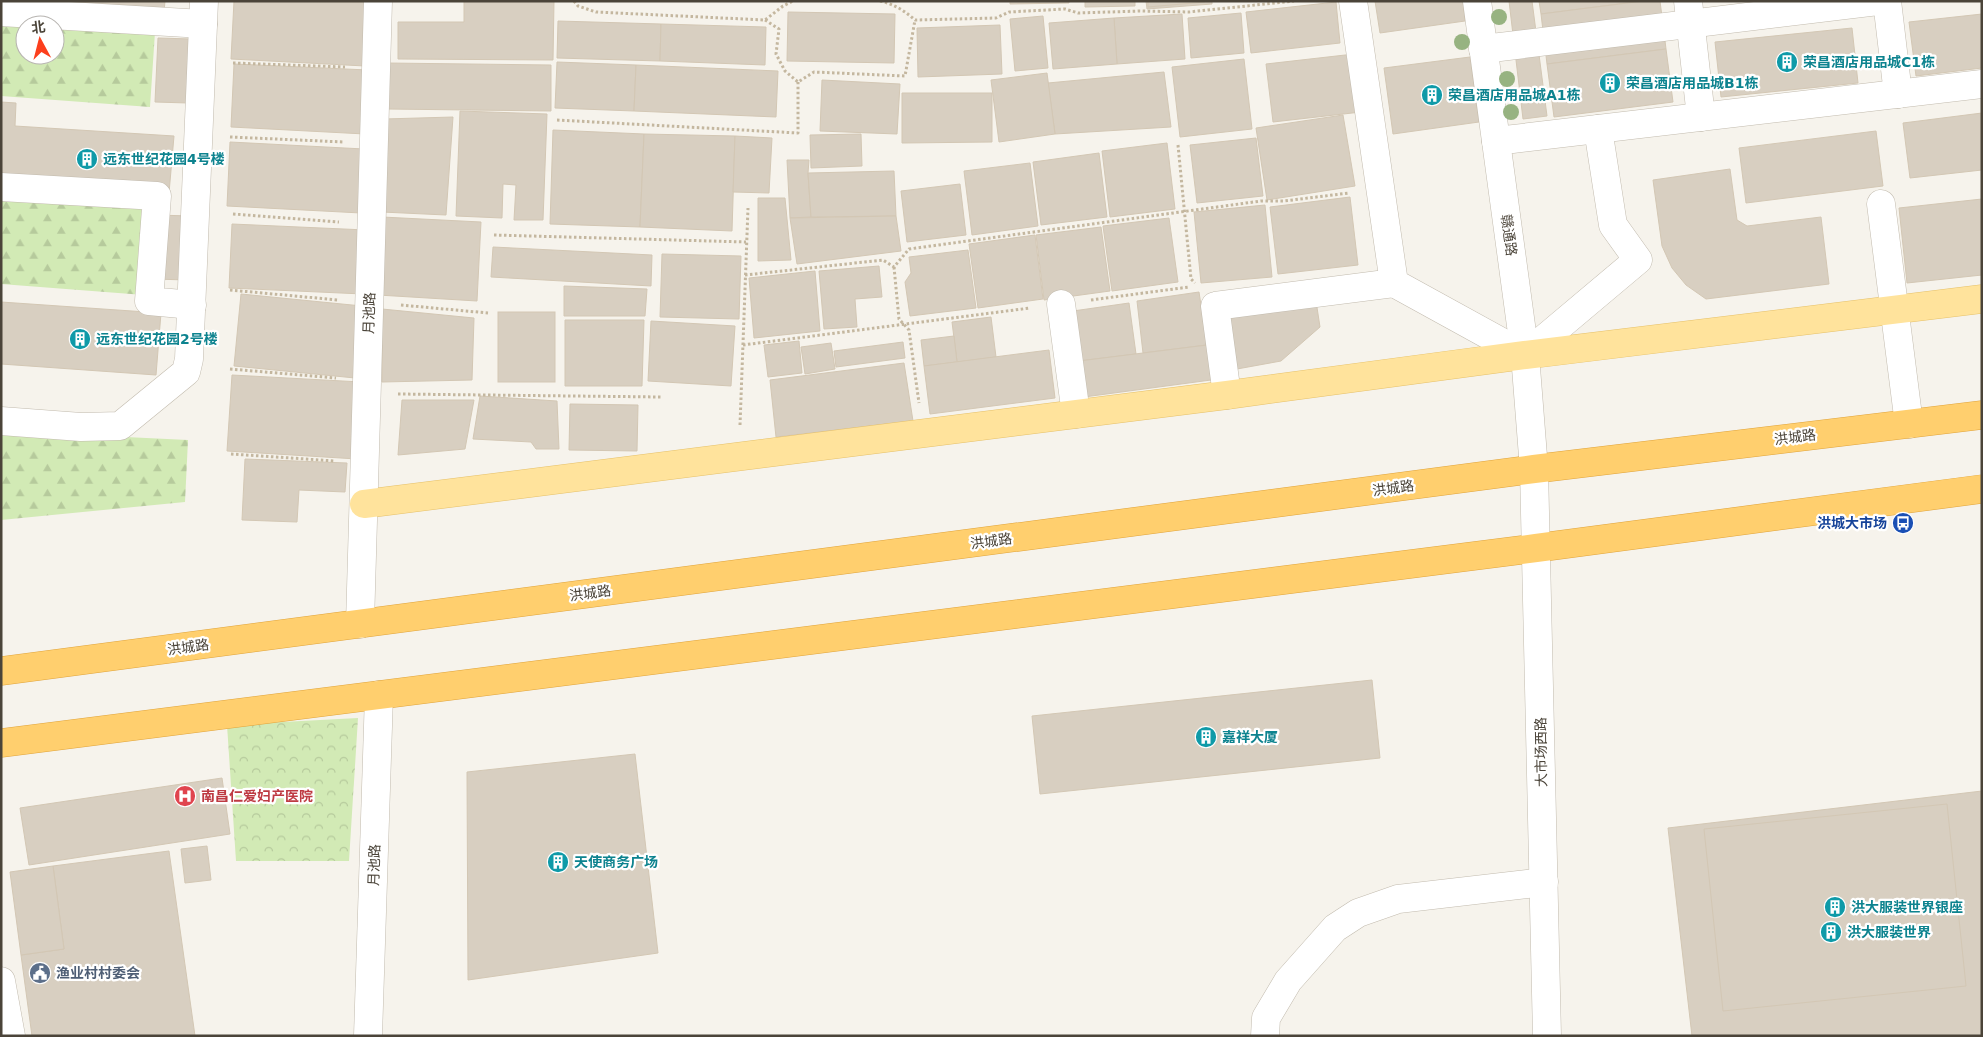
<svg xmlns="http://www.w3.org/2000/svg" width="1983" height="1037" font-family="'DejaVu Sans','Noto Sans SC',sans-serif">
<defs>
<pattern id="forest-firs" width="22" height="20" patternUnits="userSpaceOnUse" patternTransform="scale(1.25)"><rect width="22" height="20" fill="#d2eab5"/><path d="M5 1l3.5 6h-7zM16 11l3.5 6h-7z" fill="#b6ca9c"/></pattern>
<pattern id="park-crowns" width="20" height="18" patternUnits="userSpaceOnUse" patternTransform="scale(1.25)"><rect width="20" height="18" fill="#d2eab5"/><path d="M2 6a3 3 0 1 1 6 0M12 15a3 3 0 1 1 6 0" fill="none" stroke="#b6ca9c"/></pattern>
</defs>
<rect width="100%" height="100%" fill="#f6f3ec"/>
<!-- forest -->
<g fill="url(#forest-firs)" fill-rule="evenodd">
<path d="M 1,20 L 155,32 L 150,107 L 1,96 ZM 25,25 L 55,25 L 55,55 L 25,55 Z"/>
<path d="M 1,192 L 151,199 L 144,295 L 1,284 Z"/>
<path d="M 1,431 L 188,440 L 185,502 L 1,520 Z"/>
</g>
<!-- park -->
<path fill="url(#park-crowns)" d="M 358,718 L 349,861 L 236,861 L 227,725 Z"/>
<!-- building -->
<g fill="#d8cfc1" stroke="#d3c7b4">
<path d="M 15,1 L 165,1 L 164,12 Z"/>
<path d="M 234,1 L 368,2 L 365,66 L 231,59 Z"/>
<path d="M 464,1 L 554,1 L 553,60 L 398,59 L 398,22 L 464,22 Z"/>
<path d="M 1010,1 L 1069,1 L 1069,3 L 1010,4 Z"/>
<path d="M 1085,1 L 1135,1 L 1135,6 L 1085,7 Z"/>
<path d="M 1146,1 L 1212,1 L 1212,4 L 1147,9 Z"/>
<path d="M 1148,1 L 1205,1 L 1205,2 L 1148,7 Z"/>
<path d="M 1375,1 L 1463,1 L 1465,21 L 1380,33 Z"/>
<path d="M 1509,1 L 1532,1 L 1547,116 L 1523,119 Z"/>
<path d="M 1539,1 L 1643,1 L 1541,14 Z"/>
<path d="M 1643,1 L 1660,1 L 1666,49 L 1547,64 L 1541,14 Z"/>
<path d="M 1336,2 L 1340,43 L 1251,53 L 1246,12 Z"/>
<path d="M 788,12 L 895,14 L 894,63 L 787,61 Z"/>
<path d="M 1241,13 L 1244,53 L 1191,58 L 1188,18 Z"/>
<path d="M 1182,14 L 1185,59 L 1117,64 L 1114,18 Z"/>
<path d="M 1982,14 L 1982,68 L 1916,76 L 1909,22 Z"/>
<path d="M 1043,16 L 1048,68 L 1015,71 L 1010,19 Z"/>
<path d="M 1114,18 L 1117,64 L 1053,69 L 1049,23 Z"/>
<path d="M 558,21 L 661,24 L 660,61 L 557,58 Z"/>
<path d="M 661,24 L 766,27 L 765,65 L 660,61 Z"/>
<path d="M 1000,25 L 1002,74 L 918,77 L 917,28 Z"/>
<path d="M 1852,28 L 1858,83 L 1721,97 L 1715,42 Z"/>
<path d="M 158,38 L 191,39 L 188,103 L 155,102 Z"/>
<path d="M 1666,49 L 1673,102 L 1554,117 L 1547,64 Z"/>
<path d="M 1354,54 L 1361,112 L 1273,122 L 1266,64 Z"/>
<path d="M 1470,57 L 1479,122 L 1393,134 L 1384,68 Z"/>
<path d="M 1244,59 L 1252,129 L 1180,137 L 1172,67 Z"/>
<path d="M 557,62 L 636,65 L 634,111 L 555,108 Z"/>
<path d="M 387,63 L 551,65 L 551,111 L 387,109 Z"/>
<path d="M 234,64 L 368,70 L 365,134 L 231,127 Z"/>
<path d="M 636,65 L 778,71 L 776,117 L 634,111 Z"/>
<path d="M 1164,72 L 1171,127 L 1055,134 L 1048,83 Z"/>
<path d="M 1047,73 L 1055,134 L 999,142 L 991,80 Z"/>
<path d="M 822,80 L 900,84 L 897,134 L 820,131 Z"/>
<path d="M 902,93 L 992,93 L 992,142 L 902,143 Z"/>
<path d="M 1,102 L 16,103 L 15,126 L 174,136 L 169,193 L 1,182 Z"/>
<path d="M 460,111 L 547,114 L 543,220 L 514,220 L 516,185 L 503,184 L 502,218 L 456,216 Z"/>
<path d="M 1982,113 L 1982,170 L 1910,178 L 1903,123 Z"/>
<path d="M 1343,115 L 1355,186 L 1267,200 L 1256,128 Z"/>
<path d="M 453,117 L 446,215 L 382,212 L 384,119 Z"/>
<path d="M 553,130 L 644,134 L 640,227 L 550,224 Z"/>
<path d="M 1876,131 L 1883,186 L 1746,203 L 1739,148 Z"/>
<path d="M 644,134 L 735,136 L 732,231 L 640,227 Z"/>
<path d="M 861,134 L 862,166 L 811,168 L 810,135 Z"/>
<path d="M 735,136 L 772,138 L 769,193 L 733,192 Z"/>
<path d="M 1256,138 L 1263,196 L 1197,203 L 1190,145 Z"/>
<path d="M 230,142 L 364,149 L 361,213 L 227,206 Z"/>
<path d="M 1167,143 L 1175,209 L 1110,217 L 1102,151 Z"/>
<path d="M 1099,153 L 1107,217 L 1041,225 L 1033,162 Z"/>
<path d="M 787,160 L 809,160 L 808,173 L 811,217 L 790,218 Z"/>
<path d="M 1030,163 L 1038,226 L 972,235 L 964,171 Z"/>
<path d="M 1730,169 L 1737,220 L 1747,226 L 1821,217 L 1829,284 L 1706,299 L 1686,285 L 1672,268 L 1662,246 L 1653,180 Z"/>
<path d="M 894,171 L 896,216 L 811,217 L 808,173 Z"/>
<path d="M 960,184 L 966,235 L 907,242 L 901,191 Z"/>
<path d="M 1350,197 L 1358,265 L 1278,274 L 1270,207 Z"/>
<path d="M 758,198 L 785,198 L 791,260 L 758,261 Z"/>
<path d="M 1982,199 L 1982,275 L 1907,283 L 1899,208 Z"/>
<path d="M 1265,205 L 1272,277 L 1201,283 L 1194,212 Z"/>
<path d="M 157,215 L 190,216 L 187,280 L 154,279 Z"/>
<path d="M 896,216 L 901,251 L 797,264 L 790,218 Z"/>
<path d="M 382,217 L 481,222 L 477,301 L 378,295 Z"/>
<path d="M 1169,218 L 1178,282 L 1112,291 L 1103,226 Z"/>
<path d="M 232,224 L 366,230 L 363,294 L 229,288 Z"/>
<path d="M 1101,227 L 1110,291 L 1044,300 L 1036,235 Z"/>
<path d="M 1035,235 L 1043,299 L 978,308 L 969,244 Z"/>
<path d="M 493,247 L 652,255 L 651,286 L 491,277 Z"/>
<path d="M 968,250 L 976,308 L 910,316 L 905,282 L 911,273 L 909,257 Z"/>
<path d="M 662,254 L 741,256 L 739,319 L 660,317 Z"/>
<path d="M 879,266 L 882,297 L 855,299 L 857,327 L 824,329 L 819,271 Z"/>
<path d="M 815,271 L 820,331 L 754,338 L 749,278 Z"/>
<path d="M 564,286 L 647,289 L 645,316 L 564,316 Z"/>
<path d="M 1199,292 L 1207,345 L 1143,353 L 1137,301 Z"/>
<path d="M 241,294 L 362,306 L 355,378 L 234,366 Z"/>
<path d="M 1316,301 L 1320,327 L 1281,361 L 1237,369 L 1228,316 Z"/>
<path d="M 1,302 L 161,313 L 156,375 L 1,364 Z"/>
<path d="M 1129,303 L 1136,354 L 1079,361 L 1073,311 Z"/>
<path d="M 382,309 L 474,318 L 472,380 L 382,382 Z"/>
<rect x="498" y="312" width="57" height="70"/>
<path d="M 991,317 L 996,357 L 957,362 L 952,322 Z"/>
<path d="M 565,320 L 644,320 L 642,386 L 565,386 Z"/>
<path d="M 651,321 L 735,326 L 731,386 L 648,381 Z"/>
<path d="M 954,336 L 957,362 L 924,366 L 921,340 Z"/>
<path d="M 799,341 L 802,373 L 768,377 L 764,345 Z"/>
<path d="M 903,342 L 905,358 L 836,367 L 834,351 Z"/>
<path d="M 831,343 L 835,369 L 805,374 L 801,347 Z"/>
<path d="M 1207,345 L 1211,380 L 1084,397 L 1079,361 Z"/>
<path d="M 1049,350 L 1055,398 L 930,414 L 924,366 Z"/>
<path d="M 904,363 L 913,421 L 776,437 L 770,380 Z"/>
<path d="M 232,375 L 361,382 L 357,459 L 227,451 Z"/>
<path d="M 480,396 L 557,401 L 559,449 L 536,449 L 531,442 L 473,439 Z"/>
<path d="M 402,400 L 474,400 L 465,449 L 398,455 Z"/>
<path d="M 570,404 L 638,405 L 637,451 L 569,450 Z"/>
<path d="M 245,459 L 347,463 L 345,492 L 299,490 L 297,522 L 242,520 Z"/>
<path d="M 1372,680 L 1380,758 L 1040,794 L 1032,716 Z"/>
<path d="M 635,754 L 658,953 L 468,980 L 467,772 Z"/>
<path d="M 222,778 L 230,834 L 29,865 L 20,808 Z"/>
<path d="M 1982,791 L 1982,1036 L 1692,1036 L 1668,828 Z"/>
<path d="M 1947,804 L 1966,986 L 1723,1011 L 1704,829 Z"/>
<path d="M 207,846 L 211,880 L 185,883 L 181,849 Z"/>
<path d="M 169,851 L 195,1036 L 32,1036 L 21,955 L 64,949 L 53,866 Z"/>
<path d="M 53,866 L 64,949 L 21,955 L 10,872 Z"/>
</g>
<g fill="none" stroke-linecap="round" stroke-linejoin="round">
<!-- minor casing -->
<g stroke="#c2bbae" stroke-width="29">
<g id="minor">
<path d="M 1353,1 L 1394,283 L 1525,355 L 1638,260 L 1613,225 L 1598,129"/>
<path d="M 1477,1 L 1525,355 L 1534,469 L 1547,1036"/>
<path d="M 1688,1 L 1701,117"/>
<path d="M 1887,1 L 1898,94"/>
<path d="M 1,12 L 203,24"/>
<path d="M 1483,49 L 1878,1"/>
<path d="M 1496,141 L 1982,84"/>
<path d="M 1,187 L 157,196 L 149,301 L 192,305"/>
<path d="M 1881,204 L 1909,424"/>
<path d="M 1061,304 L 1076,414"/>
<path d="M 1227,395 L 1215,306 L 1394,283"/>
<path d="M 1,421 L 81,427 L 120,426 L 186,372 L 189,359 L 204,1"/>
<path d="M 360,624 L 378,1"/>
<path d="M 1,981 L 11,1036"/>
<path d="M 368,1036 L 379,695"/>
<path d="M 1265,1036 L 1266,1018 L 1288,981 L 1335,928 L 1358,913 L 1398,899 L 1544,882"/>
</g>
</g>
<!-- major casing -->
<g stroke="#e6c16a" stroke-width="29">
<path id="major" d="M 364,504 L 1227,395 L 1525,355 L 1982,299"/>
</g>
<!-- highway casing -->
<g stroke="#e0a43c" stroke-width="29">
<g id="highway">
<path d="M 1,671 L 1534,469 L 1982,415"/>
<path d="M 1,743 L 1536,548 L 1982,489"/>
</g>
</g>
<!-- path -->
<g stroke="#c4b79f" stroke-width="3" stroke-dasharray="2.5 2.5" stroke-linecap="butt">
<path d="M 574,1 L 578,6 L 596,12 L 765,20 L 783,6 L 793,1"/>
<path d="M 880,1 C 894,4 905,11 915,20 L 996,18 L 1009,12 L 1065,9 L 1078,13 L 1140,11 L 1189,12 L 1294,1"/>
<path d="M 765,20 L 779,29 L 776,54 L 785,71 L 798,82 L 814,72 L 905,76 L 915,20"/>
<path d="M 233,63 L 345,67"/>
<path d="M 557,120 L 798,133 L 798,82"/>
<path d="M 230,137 L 344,142"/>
<path d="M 1178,145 L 1191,279 L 1195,283"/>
<path d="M 233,214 L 339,222"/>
<path d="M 494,235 L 746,242"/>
<path d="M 894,267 L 899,319 L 909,330 L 919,403"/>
<path d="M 745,275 L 883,260 L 894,267 L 909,249 L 1261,201 L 1284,201 L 1349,193"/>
<path d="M 230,290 L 338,300"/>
<path d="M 1091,300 L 1189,287"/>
<path d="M 401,305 L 488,313"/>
<path d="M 743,345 L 1030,308"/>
<path d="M 230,369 L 336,378"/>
<path d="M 398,394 L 661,397"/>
<path d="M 740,425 L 748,208"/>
<path d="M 231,454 L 335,461"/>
</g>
<!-- minor -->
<use href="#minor" stroke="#fff" stroke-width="28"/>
<!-- major -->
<use href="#major" stroke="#ffe39c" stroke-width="28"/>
<!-- highway -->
<use href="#highway" stroke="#ffcf6e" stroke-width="28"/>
</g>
<!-- trees -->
<g fill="#97b381">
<circle cx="1499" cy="17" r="8"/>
<circle cx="1462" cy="42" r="8"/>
<circle cx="1507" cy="79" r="8"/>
<circle cx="1511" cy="112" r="8"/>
</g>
<!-- icons -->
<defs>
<g id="building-disc" transform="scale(1.125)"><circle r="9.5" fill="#0f9aa8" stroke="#fff"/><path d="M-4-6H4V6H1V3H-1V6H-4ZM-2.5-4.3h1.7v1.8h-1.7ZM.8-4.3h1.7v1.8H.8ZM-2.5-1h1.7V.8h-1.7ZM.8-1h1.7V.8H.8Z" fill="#fff"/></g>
<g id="bus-disc" transform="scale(1.125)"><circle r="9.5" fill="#1a4fb4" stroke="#fff"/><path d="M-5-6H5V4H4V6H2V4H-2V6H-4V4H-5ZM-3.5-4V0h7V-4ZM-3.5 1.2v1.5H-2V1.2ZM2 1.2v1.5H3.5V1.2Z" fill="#fff"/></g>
<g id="hospital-disc" transform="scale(1.125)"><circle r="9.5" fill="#e0444e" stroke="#fff"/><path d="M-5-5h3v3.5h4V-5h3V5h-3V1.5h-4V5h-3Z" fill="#fff"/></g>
<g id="civic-disc" transform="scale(1.125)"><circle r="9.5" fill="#5c6f8a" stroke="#fff"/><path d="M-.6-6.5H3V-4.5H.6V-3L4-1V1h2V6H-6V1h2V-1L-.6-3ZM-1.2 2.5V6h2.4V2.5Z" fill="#fff"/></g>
</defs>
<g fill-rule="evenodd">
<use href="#building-disc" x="1787" y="62"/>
<use href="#building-disc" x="1610" y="83"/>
<use href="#building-disc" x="1432" y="95"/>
<use href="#building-disc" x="87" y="159"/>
<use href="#building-disc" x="80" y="339"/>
<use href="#bus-disc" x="1903" y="523"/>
<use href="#building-disc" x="1206" y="737"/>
<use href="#hospital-disc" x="185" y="796"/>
<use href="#building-disc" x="558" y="862"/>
<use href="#building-disc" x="1835" y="907"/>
<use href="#building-disc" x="1831" y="932"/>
<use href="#civic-disc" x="40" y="973"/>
</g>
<g text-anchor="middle" stroke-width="4.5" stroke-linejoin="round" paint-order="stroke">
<!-- culture labels -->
<g font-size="14" font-weight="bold" fill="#0d838f" stroke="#fff" text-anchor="start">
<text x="1803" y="67">荣昌酒店用品城C1栋</text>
<text x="1626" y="88">荣昌酒店用品城B1栋</text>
<text x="1448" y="100">荣昌酒店用品城A1栋</text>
<text x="103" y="164">远东世纪花园4号楼</text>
<text x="96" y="344">远东世纪花园2号楼</text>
<text x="1222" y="742">嘉祥大厦</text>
<text x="574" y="867">天使商务广场</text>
<text x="1851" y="912">洪大服装世界银座</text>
<text x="1847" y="937">洪大服装世界</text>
</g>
<!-- street labels -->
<g font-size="14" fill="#4b4439" stroke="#fff">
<text transform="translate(1509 235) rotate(82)" y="5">赣通路</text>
<text transform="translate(369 313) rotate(-88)" y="5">月池路</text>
<text transform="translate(1795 437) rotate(-7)" y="5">洪城路</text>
<text transform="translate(1393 488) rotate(-8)" y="5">洪城路</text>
<text transform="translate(991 541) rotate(-8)" y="5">洪城路</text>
<text transform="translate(590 593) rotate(-8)" y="5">洪城路</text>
<text transform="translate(188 647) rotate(-8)" y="5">洪城路</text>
<text transform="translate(1541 752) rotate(-91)" y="5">大市场西路</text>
<text transform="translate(374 865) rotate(-88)" y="5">月池路</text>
</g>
<!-- transit labels -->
<g font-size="14" font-weight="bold" fill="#164399" stroke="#fff" text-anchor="end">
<text x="1887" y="528">洪城大市场</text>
</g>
<!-- health labels -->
<g font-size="14" font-weight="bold" fill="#be3a42" stroke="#fff" text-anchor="start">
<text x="201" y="801">南昌仁爱妇产医院</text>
</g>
<!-- service labels -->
<g font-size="14" font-weight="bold" fill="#4e5e75" stroke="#fff" text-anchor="start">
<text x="56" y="978">渔业村村委会</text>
</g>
</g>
<!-- border -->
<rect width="1983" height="1037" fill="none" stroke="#4b4439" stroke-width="5"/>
<!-- north arrow -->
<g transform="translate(40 40) rotate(353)"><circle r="24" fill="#ffffff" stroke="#b7b4b0"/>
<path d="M0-4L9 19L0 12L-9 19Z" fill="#fc3f1d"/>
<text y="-8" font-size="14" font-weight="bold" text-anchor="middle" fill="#4b4439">北</text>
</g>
</svg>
